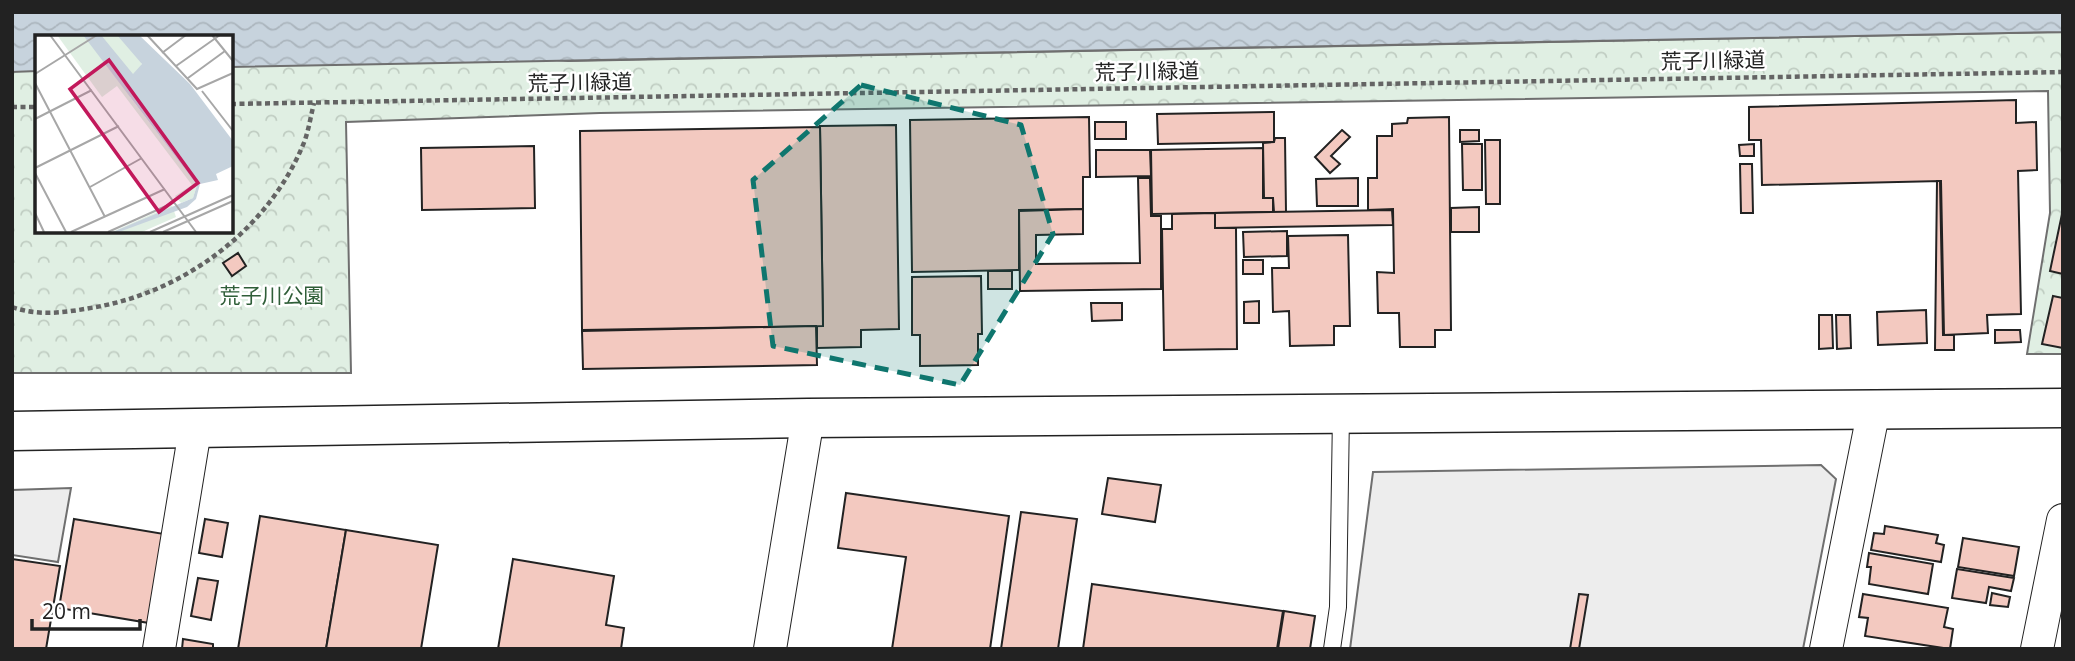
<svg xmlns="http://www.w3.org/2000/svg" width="2075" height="661" font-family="'Open Sans','Noto Sans JP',sans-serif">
<defs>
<pattern id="forest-crowns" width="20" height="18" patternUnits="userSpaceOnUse" patternTransform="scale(1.75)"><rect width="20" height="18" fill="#e0efe3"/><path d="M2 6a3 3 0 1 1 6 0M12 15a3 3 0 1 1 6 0" fill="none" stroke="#c0cdc2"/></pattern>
<pattern id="water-waves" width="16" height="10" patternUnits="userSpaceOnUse" patternTransform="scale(1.75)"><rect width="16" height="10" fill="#c7d3dd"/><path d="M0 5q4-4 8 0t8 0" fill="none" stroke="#abb5bd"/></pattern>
</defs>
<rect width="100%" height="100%" fill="#fff"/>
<!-- forest -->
<path fill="url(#forest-crowns)" stroke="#6f6f6f" stroke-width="2" fill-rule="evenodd" d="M 12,12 L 568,61 L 2063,32 L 2063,354 L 2027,354 L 2050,213 L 2048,91 L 600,113 L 346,122 L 351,373 L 12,373 ZM 37,37 L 231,37 L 231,231 L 37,231 Z"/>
<!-- parking -->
<g fill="#ededed" stroke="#6f6f6f" stroke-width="2">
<path d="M 1821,465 L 1836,479 L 1803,649 L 1350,649 L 1373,472 Z"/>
<path d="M 71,488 L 58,562 L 12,555 L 12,490 Z"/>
</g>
<!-- water -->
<path fill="url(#water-waves)" stroke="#6f6f6f" stroke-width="2" d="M 12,12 L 2063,12 L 2063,32 L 231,67 L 231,37 L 37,37 L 37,71 L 12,72 Z"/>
<!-- building -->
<g fill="#f3c9c0" stroke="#222" stroke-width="2">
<path d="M 2016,100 L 2016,123 L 2036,122 L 2037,170 L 2018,171 L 2021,314 L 1987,315 L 1988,333 L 1944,335 L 1941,181 L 1762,185 L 1761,140 L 1749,140 L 1749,107 Z"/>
<path d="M 1274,112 L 1274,142 L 1158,144 L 1157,114 Z"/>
<path d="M 1089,117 L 1090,177 L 1083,177 L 1083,209 L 1019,210 L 1019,270 L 912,272 L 910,120 Z"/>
<path d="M 1449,117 L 1451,330 L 1435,330 L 1435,347 L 1400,347 L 1399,313 L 1378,313 L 1377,272 L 1394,273 L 1393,209 L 1368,210 L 1368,178 L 1377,178 L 1377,136 L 1392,136 L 1392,124 L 1407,123 L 1408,118 Z"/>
<rect x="1095" y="122" width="31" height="17"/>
<path d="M 896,125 L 899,329 L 861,330 L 861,347 L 817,348 L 817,326 L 823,326 L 820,126 Z"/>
<path d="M 820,127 L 823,326 L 582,330 L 580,131 Z"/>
<path d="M 1342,130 L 1350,137 L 1331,156 L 1340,164 L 1330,173 L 1315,157 Z"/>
<path d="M 1460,130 L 1479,130 L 1479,141 L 1460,142 Z"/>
<path d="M 1275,138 L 1285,138 L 1286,212 L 1274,212 L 1273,198 L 1264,198 L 1263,143 L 1274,142 Z"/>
<path d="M 1485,140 L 1500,140 L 1500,204 L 1486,204 Z"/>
<path d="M 1462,144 L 1482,144 L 1482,190 L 1463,190 Z"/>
<path d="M 1754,144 L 1754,156 L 1740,156 L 1739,145 Z"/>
<path d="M 534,146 L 535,208 L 422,210 L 421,148 Z"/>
<path d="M 1263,148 L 1263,198 L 1273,198 L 1273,212 L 1152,214 L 1151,150 Z"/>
<path d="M 1096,150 L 1150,150 L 1151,176 L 1096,177 Z"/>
<path d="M 1740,164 L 1752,164 L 1753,213 L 1741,213 Z"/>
<path d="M 1138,178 L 1150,178 L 1151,216 L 1161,216 L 1161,289 L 1020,291 L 1019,211 L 1083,209 L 1083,234 L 1036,235 L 1036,264 L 1140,263 Z"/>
<path d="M 1358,178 L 1358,206 L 1317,206 L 1316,179 Z"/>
<path d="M 1937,181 L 1940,181 L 1943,335 L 1954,335 L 1954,350 L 1935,350 Z"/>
<path d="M 1479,207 L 1479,232 L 1451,232 L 1451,208 Z"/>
<path d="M 1392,210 L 1393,225 L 1215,228 L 1215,213 Z"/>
<path d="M 1215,213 L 1215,228 L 1236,228 L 1237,349 L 1164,350 L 1162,229 L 1172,229 L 1172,214 Z"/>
<path d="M 2062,214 L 2063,214 L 2063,274 L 2050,271 Z"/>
<path d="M 1287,231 L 1287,256 L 1244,257 L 1243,232 Z"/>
<path d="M 1348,235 L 1350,326 L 1334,326 L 1334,345 L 1290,346 L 1289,311 L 1273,312 L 1272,268 L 1289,268 L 1288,236 Z"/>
<path d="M 238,253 L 246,266 L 232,276 L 223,263 Z"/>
<rect x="1243" y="260" width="20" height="14"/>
<rect x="988" y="271" width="24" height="18"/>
<path d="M 981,276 L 982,334 L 978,334 L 978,365 L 920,366 L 920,335 L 912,335 L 912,277 Z"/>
<path d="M 2053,296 L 2063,298 L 2063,348 L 2042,344 Z"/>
<path d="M 1259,301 L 1259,323 L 1244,323 L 1244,302 Z"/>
<path d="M 1091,303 L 1122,303 L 1122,320 L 1092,321 Z"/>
<path d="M 1926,310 L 1927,343 L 1878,345 L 1877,312 Z"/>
<path d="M 1819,315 L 1832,315 L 1833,348 L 1819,349 Z"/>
<path d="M 1836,315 L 1850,315 L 1851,348 L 1837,349 Z"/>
<path d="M 816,326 L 817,365 L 583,369 L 582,331 Z"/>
<path d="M 1995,330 L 2020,330 L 2021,342 L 1995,343 Z"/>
<path d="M 1108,478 L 1161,485 L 1155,522 L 1102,514 Z"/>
<path d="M 846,493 L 1009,516 L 990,649 L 892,649 L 906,557 L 838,548 Z"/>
<path d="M 1021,512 L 1077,519 L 1058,649 L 1001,649 Z"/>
<path d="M 260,516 L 346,530 L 326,649 L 238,649 Z"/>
<path d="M 74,519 L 164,534 L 149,623 L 59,608 Z"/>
<path d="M 205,519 L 228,523 L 222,557 L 199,553 Z"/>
<path d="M 1885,526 L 1938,535 L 1936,543 L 1944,545 L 1941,562 L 1871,550 L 1874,533 L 1884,534 Z"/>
<path d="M 346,530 L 438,545 L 421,649 L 326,649 Z"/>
<path d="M 1963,538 L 2019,547 L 2014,576 L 1958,567 Z"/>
<path d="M 1869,553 L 1933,564 L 1928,594 L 1869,584 L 1871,567 L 1867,567 Z"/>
<path d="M 12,559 L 60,566 L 46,649 L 12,649 Z"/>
<path d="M 513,559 L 614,576 L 606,625 L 624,628 L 621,649 L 498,649 Z"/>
<path d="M 1957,569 L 2014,578 L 2011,591 L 1989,587 L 1986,603 L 1952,598 Z"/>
<path d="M 198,578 L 218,581 L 211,620 L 191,616 Z"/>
<path d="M 1092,584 L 1283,611 L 1277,649 L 1083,649 Z"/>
<path d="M 1992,593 L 2010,597 L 2008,607 L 1990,605 Z"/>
<path d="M 1579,594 L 1588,595 L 1579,649 L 1570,649 Z"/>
<path d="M 1863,594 L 1948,608 L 1944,627 L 1953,629 L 1950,649 L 1865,636 L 1868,618 L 1859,617 Z"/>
<path d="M 1284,611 L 1315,616 L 1310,649 L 1278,649 Z"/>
<path d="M 183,639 L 213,644 L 213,649 L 182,649 Z"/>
</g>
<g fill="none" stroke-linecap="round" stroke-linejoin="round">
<!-- lane casing -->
<g stroke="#222" stroke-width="18">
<path id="lane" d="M 1332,649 L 1338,607 L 1341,414"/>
</g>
<!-- street casing -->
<g stroke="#222" stroke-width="34">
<g id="street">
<path d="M 159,649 L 195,430"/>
<path d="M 770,649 L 808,418"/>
<path d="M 1826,649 L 1874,409"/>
<path d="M 2037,649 L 2063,520"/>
</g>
</g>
<!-- secondary casing -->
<g stroke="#222" stroke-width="41">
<path id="secondary" d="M 12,431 L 808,418 L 2063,408"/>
</g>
<!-- path -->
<g stroke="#646464" stroke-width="4.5" stroke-dasharray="5 3.5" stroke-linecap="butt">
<path d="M 231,104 L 2063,72"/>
<path d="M 12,107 L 37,107"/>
<path d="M 12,307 C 40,317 68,312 96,307 C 187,291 271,227 305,140 C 309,128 311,115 314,103"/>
</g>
<!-- lane -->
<use href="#lane" stroke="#fff" stroke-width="16"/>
<!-- street -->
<use href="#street" stroke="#fff" stroke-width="32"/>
<!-- secondary -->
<use href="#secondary" stroke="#fff" stroke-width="38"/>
</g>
<!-- marked area -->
<path fill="#0f766e" fill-opacity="0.2" stroke="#0f766e" stroke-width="5" stroke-dasharray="14 9" stroke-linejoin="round" d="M 861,85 L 1021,125 L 1053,234 L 960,385 L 773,346 L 753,180 Z"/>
<g text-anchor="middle" stroke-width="5" stroke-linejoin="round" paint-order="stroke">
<!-- street labels -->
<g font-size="21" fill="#222" stroke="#fff">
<text transform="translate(1713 61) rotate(-1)" y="7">荒子川緑道</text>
<text transform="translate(1147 72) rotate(-1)" y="7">荒子川緑道</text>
<text transform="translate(580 83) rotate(-1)" y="7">荒子川緑道</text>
</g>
<!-- park labels -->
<g font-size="21" fill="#2f5e38" stroke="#fff">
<text x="272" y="303">荒子川公園</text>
</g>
</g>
<!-- overview -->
<g transform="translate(35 35)">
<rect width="198" height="198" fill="#fff"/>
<path d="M 22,0 L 102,0 L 107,31 L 95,62 L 162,150 L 158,163 L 146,168 L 140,161 L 157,150 L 82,51 L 67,62 ZM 137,170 L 141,182 L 107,197 L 77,197 Z" fill="#e0efe3"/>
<path d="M 48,0 L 66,0 L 98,39 L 107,29 L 82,0 L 104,0 L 155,49 L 198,106 L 198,131 L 181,139 L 183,145 L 165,149 L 161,164 L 152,172 L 84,197 L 78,197 L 158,163 L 162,150 Z" fill="#c7d3dd"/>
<path fill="none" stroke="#a7a7a7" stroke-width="2" d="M 15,0 L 161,197M 112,0 L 162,54 L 198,38M 177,0 L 198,26M 127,18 L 151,0M 141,31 L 185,0M 0,39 L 62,0M 153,43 L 190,16M 0,48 L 70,182M 167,56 L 198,96M 0,84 L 57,55M 0,133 L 84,91M 0,138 L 31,197M 55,152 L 107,123M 0,178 L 9,197M 36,197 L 130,154M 73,197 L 140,167M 115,197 L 198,160M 128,197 L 198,166"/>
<path fill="#c2185b" fill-opacity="0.15" stroke="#c2185b" stroke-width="3.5" d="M 74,25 L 163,148 L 124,177 L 35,54 Z"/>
<rect width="198" height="198" fill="none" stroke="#222" stroke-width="3.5"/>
</g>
<!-- border -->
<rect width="2075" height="661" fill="none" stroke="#222222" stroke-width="28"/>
<!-- scale -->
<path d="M32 619v10h108v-10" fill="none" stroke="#222222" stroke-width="3.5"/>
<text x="42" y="619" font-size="21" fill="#222222" stroke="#ffffff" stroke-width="5" paint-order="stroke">20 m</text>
</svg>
